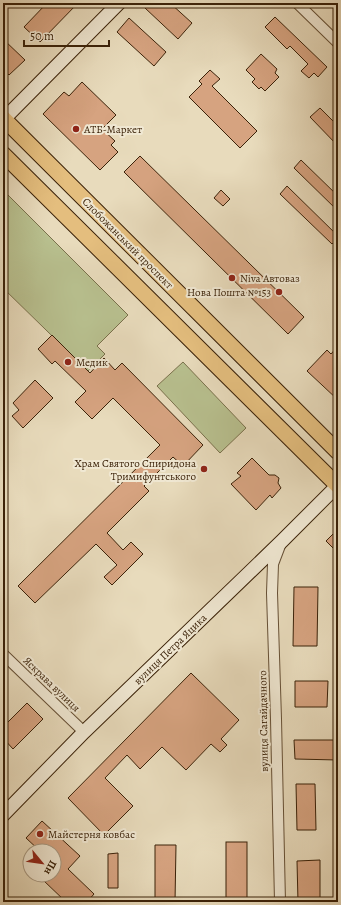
<svg xmlns="http://www.w3.org/2000/svg" width="341" height="905" font-family="Alegreya,serif">
<rect width="100%" height="100%" fill="#e8dbbc"/>
<filter id="stains"><feTurbulence type="fractalNoise" baseFrequency=".005" numOctaves="4"/><feColorMatrix values="0 0 0 0 .2 0 0 0 0 .09 0 0 0 0 .02 0 0 0 .5 -.17"/></filter>
<radialGradient id="worn" r=".72"><stop offset=".6" stop-color="#630" stop-opacity="0"/><stop offset="1" stop-color="#630" stop-opacity=".3"/></radialGradient>
<!-- green -->
<g fill="#b8c08f" stroke="#7a714c">
<path d="M 3,190 L 128,315 L 97,346 L 105,354 L 88,371 L 3,288 Z"/>
<path d="M 183,362 L 246,428 L 220,453 L 157,386 Z"/>
</g>
<!-- building -->
<g fill="#d6a380" stroke="#3b2209">
<path d="M 47,3 L 78,3 L 40,42 L 24,27 Z"/>
<path d="M 150,3 L 170,3 L 192,23 L 178,39 L 145,8 Z"/>
<path d="M 275,17 L 327,67 L 318,77 L 314,73 L 309,78 L 301,71 L 308,64 L 290,46 L 287,49 L 265,27 Z"/>
<path d="M 129,18 L 166,52 L 154,66 L 117,32 Z"/>
<path d="M 3,39 L 25,60 L 9,75 L 3,69 Z"/>
<path d="M 261,54 L 277,69 L 275,73 L 279,77 L 265,91 L 261,87 L 259,89 L 252,82 L 255,79 L 246,70 Z"/>
<path d="M 210,70 L 220,79 L 212,86 L 257,131 L 240,148 L 189,97 L 202,84 L 199,81 Z"/>
<path d="M 82,82 L 116,115 L 102,129 L 115,141 L 111,145 L 118,152 L 100,170 L 43,114 L 64,92 L 69,96 Z"/>
<path d="M 320,108 L 338,126 L 338,146 L 310,117 Z"/>
<path d="M 140,156 L 304,317 L 288,334 L 124,172 Z"/>
<path d="M 301,160 L 338,196 L 338,211 L 294,168 Z"/>
<path d="M 287,186 L 338,236 L 338,238 L 332,244 L 280,194 Z"/>
<path d="M 221,190 L 230,199 L 223,206 L 214,198 Z"/>
<path d="M 52,335 L 90,373 L 104,358 L 115,370 L 122,363 L 203,445 L 183,466 L 173,457 L 144,486 L 149,491 L 107,533 L 123,550 L 131,542 L 143,554 L 112,585 L 104,577 L 117,565 L 96,544 L 35,603 L 18,586 L 160,445 L 113,398 L 92,419 L 75,402 L 86,391 L 55,361 L 52,364 L 38,349 Z"/>
<path d="M 338,346 L 338,400 L 307,371 L 327,350 L 331,354 Z"/>
<path d="M 35,380 L 53,398 L 23,428 L 12,416 L 19,410 L 13,403 Z"/>
<path d="M 252,458 L 269,475 L 275,475 L 279,478 L 278,483 L 281,488 L 272,498 L 270,495 L 256,510 L 231,484 L 241,476 L 237,473 Z"/>
<path d="M 338,529 L 338,553 L 326,541 Z"/>
<path d="M 294,587 L 318,587 L 317,646 L 293,646 Z"/>
<path d="M 191,673 L 239,720 L 221,739 L 227,745 L 220,752 L 211,744 L 186,770 L 162,747 L 140,769 L 127,755 L 105,778 L 133,806 L 104,835 L 68,798 Z"/>
<path d="M 295,681 L 328,681 L 327,707 L 295,707 Z"/>
<path d="M 27,703 L 43,719 L 13,749 L 3,738 L 3,727 Z"/>
<path d="M 294,740 L 338,740 L 338,760 L 295,759 Z"/>
<path d="M 296,784 L 315,784 L 316,830 L 297,830 Z"/>
<path d="M 42,821 L 80,856 L 68,869 L 94,894 L 87,902 L 66,902 L 43,880 L 47,875 L 54,875 L 54,851 L 40,851 L 26,838 Z"/>
<rect x="226" y="842" width="21" height="60"/>
<path d="M 155,845 L 176,845 L 175,902 L 155,902 Z"/>
<path d="M 118,853 L 118,888 L 108,888 L 108,854 Z"/>
<path d="M 320,860 L 320,902 L 298,902 L 297,861 Z"/>
</g>
<g fill="none" stroke-linecap="round" stroke-linejoin="round">
<!-- street casing -->
<g stroke="#665036" stroke-width="12">
<g id="street">
<path d="M 297,3 L 338,43"/>
<path d="M 3,654 L 84,732"/>
<path d="M 280,902 L 276,719 L 272,593 L 273,564 L 281,543"/>
</g>
</g>
<!-- secondary casing -->
<g stroke="#3b2209" stroke-width="15">
<g id="secondary">
<path d="M 3,120 L 119,3"/>
<path d="M 3,815 L 84,732 L 282,541 L 338,485"/>
</g>
</g>
<!-- primary casing -->
<g stroke="#3b2209" stroke-width="17">
<g id="primary">
<path d="M 3,118 L 338,452"/>
<path d="M 3,154 L 338,486"/>
</g>
</g>
<!-- street -->
<use href="#street" stroke="#f0e8d3" stroke-width="10"/>
<!-- secondary -->
<use href="#secondary" stroke="#f0e8d3" stroke-width="13"/>
<!-- primary -->
<use href="#primary" stroke="#e4be7e" stroke-width="15"/>
</g>
<!-- markers -->
<g fill="#8f2418" stroke="#f0e8d3" stroke-width="1.5">
<circle cx="76" cy="129" r="4"/>
<circle cx="232" cy="278" r="4"/>
<circle cx="279" cy="292" r="4"/>
<circle cx="68" cy="362" r="4"/>
<circle cx="204" cy="469" r="4"/>
<circle cx="40" cy="834" r="4"/>
</g>
<g text-anchor="middle" stroke-width="4" stroke-linejoin="round" paint-order="stroke">
<!-- poi labels -->
<g font-size="11" fill="#3b2209" stroke="#f0e8d3" text-anchor="start">
<text x="84" y="133">АТБ-Маркет</text>
<text x="240" y="282">Niva Автоваз</text>
<text x="271" y="296" text-anchor="end">Нова Пошта №153</text>
<text x="76" y="366">Медик</text>
<text x="196" y="467" text-anchor="end">Храм Святого Спиридона<tspan x="196" dy="13">Тримифунтського</tspan></text>
<text x="48" y="838">Майстерня ковбас</text>
</g>
<!-- street labels -->
<g font-size="11" fill="#3b2209" stroke="#f0e8d3">
<text transform="translate(128 243) rotate(45)" y="4">Слобожанський проспект</text>
<text transform="translate(170 649) rotate(-44)" y="4">вулиця Петра Яцика</text>
<text transform="translate(52 684) rotate(44)" y="4">Яскрава вулиця</text>
<text transform="translate(263 721) rotate(-91)" y="4">вулиця Сагайдачного</text>
</g>
</g>
<!-- margin -->
<rect width="341" height="905" fill="none" stroke="#e8dbbc" stroke-width="16"/>
<rect x="4" y="4" width="333" height="897" fill="none" stroke="#3b2209" stroke-width="2"/>
<rect x="8" y="8" width="325" height="889" fill="none" stroke="#3b2209"/>
<!-- north arrow -->
<g transform="translate(42 863) rotate(119)"><circle r="19" fill="#f0e8d3" stroke="#a89982"/>
<path d="M0-3L7 15L0 10L-7 15Z" fill="#8f2418"/>
<text y="-6" font-size="11" font-weight="bold" text-anchor="middle" fill="#3b2209">Пн</text>
</g>
<!-- scale -->
<path d="M24 40v6h85v-6" fill="none" stroke="#3b2209" stroke-width="2"/>
<text x="30" y="40" font-size="12" fill="#3b2209" stroke="#f0e8d3" stroke-width="3" paint-order="stroke">50 m</text>
<rect width="100%" height="100%" filter="url(#stains)"/>
<rect width="100%" height="100%" fill="url(#worn)"/>
</svg>
